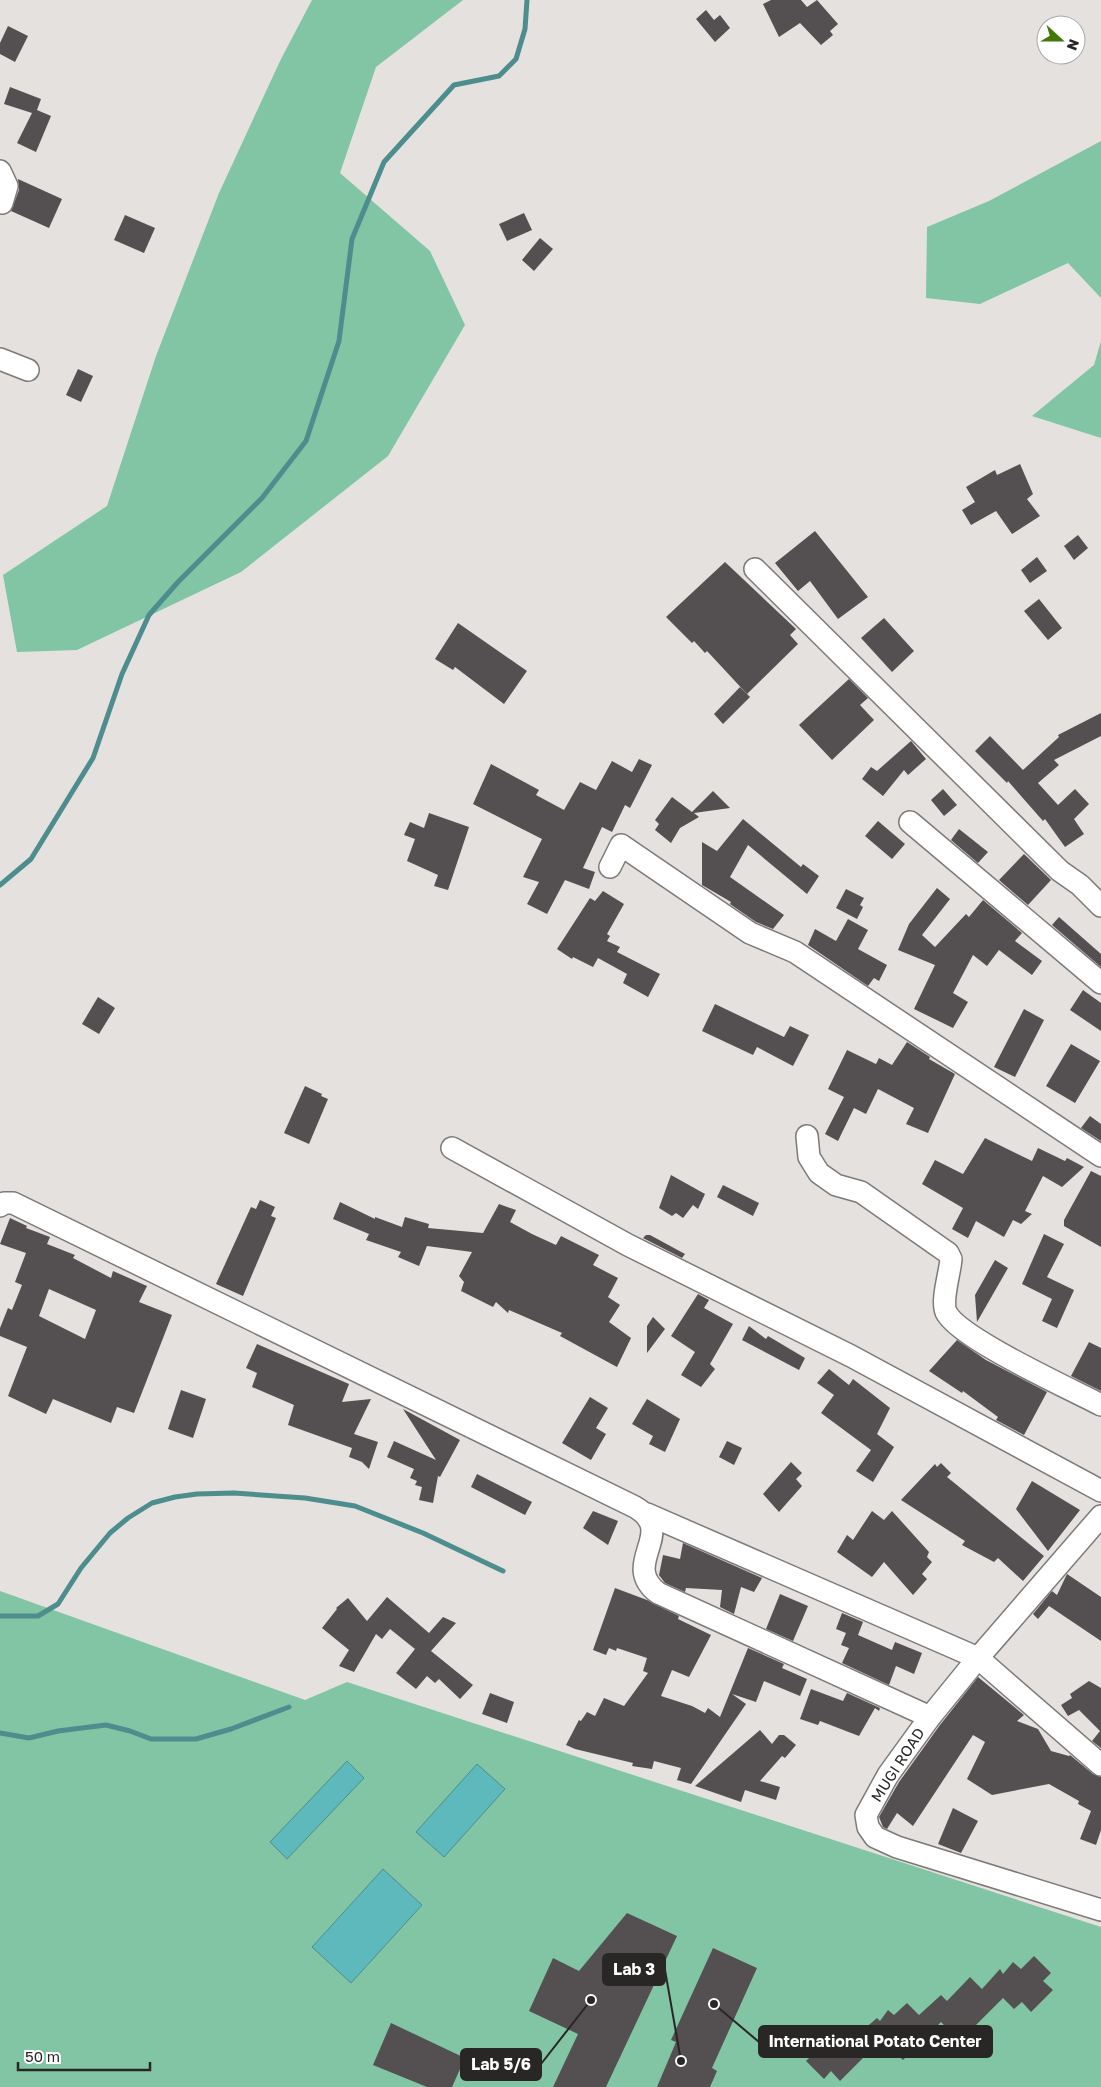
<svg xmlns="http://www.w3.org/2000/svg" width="1101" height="2087" font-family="'Golos Text',sans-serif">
<rect width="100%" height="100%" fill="#e5e1de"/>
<!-- green -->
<g fill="#81c5a5">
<path d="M 312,0 L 463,0 L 376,67 L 340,173 L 430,251 L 465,325 L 388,456 L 241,572 L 77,650 L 17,652 L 3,575 L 107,506 L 156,356 L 219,193 L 281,59 Z"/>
<path d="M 1101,141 L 1101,298 L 1068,263 L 980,304 L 926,298 L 927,227 L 989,201 Z"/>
<path d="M 1101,341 L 1101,438 L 1032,416 L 1094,365 Z"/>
<path d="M 0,1591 L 305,1700 L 347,1682 L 1101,1927 L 1101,2087 L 0,2087 Z"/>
</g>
<!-- water -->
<g fill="#5db9bb" stroke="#4d8d8e">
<path d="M 347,1761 L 364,1778 L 287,1859 L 270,1842 Z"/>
<path d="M 477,1764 L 505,1789 L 444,1857 L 416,1832 Z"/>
<path d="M 383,1869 L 422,1905 L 351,1983 L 312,1947 Z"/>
</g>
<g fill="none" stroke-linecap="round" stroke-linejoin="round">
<!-- stream -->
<g stroke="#4d8d8e" stroke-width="5">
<path d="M 0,885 L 31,859 L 93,758 L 122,674 L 149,615 L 178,582 L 262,498 L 306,441 L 339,341 L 352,239 L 384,162 L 454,85 L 499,76 L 516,59 L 525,29 L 527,0"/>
<path d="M 0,1616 L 38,1616 L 58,1604 L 81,1568 L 110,1533 L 128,1518 L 152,1503 L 175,1497 L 197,1494 L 234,1493 L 305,1498 L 355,1506 L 423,1533 L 503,1571"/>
<path d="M 0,1733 L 29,1738 L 58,1731 L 106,1725 L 130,1731 L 151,1739 L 196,1739 L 231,1729 L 289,1707"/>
</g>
</g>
<!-- building -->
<g fill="#545051" fill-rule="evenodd">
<path d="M 771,0 L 801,0 L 807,7 L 817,0 L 838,24 L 830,31 L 833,35 L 821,45 L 800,23 L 779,37 L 763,4 Z"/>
<path d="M 706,10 L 714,20 L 720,15 L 730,28 L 715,42 L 696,19 Z"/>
<path d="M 8,26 L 28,36 L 15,62 L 0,54 L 0,43 Z"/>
<path d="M 10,87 L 41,99 L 37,110 L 51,116 L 36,152 L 17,143 L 32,113 L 4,104 Z"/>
<path d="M 18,179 L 62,199 L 49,228 L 11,211 L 19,190 Z"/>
<path d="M 524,213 L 532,230 L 507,241 L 499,224 Z"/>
<path d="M 125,215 L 155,228 L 144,253 L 114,240 Z"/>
<path d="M 540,238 L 553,249 L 534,271 L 522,260 Z"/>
<path d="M 78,369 L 93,376 L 81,402 L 66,395 Z"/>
<path d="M 1020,464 L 1033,494 L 1027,499 L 1040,516 L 1012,534 L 996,511 L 971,525 L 962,510 L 975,502 L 966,487 L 995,470 L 997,475 Z"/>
<path d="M 815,531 L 868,597 L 838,619 L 810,581 L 798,591 L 775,563 Z"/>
<path d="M 1078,535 L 1088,548 L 1074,560 L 1064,546 Z"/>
<path d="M 1037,557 L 1047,571 L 1030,583 L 1021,570 Z"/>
<path d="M 725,562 L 796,629 L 790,635 L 798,644 L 747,694 L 707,651 L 705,653 L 694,641 L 692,643 L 666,617 Z"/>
<path d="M 1039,599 L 1062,628 L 1048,640 L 1024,611 Z"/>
<path d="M 884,618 L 914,651 L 892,672 L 861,638 Z"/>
<path d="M 458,623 L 527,671 L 504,704 L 455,667 L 453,670 L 435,659 Z"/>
<path d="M 849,679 L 868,698 L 860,705 L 874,720 L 832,760 L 799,725 Z"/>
<path d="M 740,687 L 750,697 L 723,724 L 714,714 Z"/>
<path d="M 1101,713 L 1101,736 L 1054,760 L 1059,765 L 1038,783 L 1058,805 L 1075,789 L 1089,804 L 1074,819 L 1084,834 L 1065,847 L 1045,819 L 1043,821 L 1008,781 L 1007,783 L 975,751 L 990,736 L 1023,770 L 1059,737 L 1058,735 Z"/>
<path d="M 911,741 L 926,759 L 908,775 L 904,770 L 883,796 L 862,779 L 871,767 L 877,771 Z"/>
<path d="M 639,759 L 652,765 L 630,808 L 625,805 L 612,832 L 602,827 L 583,868 L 595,872 L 589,889 L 565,880 L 547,914 L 527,904 L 539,882 L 523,877 L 542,839 L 473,804 L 491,764 L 539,790 L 536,795 L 564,810 L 580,782 L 596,790 L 612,761 L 632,772 Z"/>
<path d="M 943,789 L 957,805 L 944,816 L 931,800 Z"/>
<path d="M 713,791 L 730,808 L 694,813 L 699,817 L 680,828 L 671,843 L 655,830 L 659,824 L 655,820 L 672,797 L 692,812 Z"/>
<path d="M 429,813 L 469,827 L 448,890 L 434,886 L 438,875 L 407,861 L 415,839 L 404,835 L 410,822 L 424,828 Z"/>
<path d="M 743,819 L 801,867 L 803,864 L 819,876 L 807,894 L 748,845 L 730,877 L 784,915 L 773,929 L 756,922 L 730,904 L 731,902 L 702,885 L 702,842 L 717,851 Z"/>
<path d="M 878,821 L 905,844 L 892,859 L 865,836 Z"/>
<path d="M 959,829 L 988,852 L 978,863 L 951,840 Z"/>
<path d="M 1024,854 L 1051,880 L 1028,905 L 999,880 Z"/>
<path d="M 937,888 L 950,899 L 922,935 L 935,947 L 966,914 L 969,917 L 983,900 L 1022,933 L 1015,941 L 1042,961 L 1032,975 L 999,950 L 987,966 L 973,955 L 953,993 L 968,1002 L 953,1028 L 914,1009 L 935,965 L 898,950 L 909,924 Z"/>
<path d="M 846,889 L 864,898 L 860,905 L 863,907 L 857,919 L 836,908 Z"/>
<path d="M 603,891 L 624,904 L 607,934 L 610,936 L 607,941 L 620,947 L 617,952 L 660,974 L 648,997 L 623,983 L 627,974 L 598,958 L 593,967 L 573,957 L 572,959 L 557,949 L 590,898 L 595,901 Z"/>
<path d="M 1059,917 L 1101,954 L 1101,967 L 1052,925 Z"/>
<path d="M 848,919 L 868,930 L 858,949 L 887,965 L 879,981 L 874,978 L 868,986 L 808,945 L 815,929 L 836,941 Z"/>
<path d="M 1083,990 L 1101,1003 L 1101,1031 L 1070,1010 Z"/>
<path d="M 98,997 L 115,1008 L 99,1034 L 82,1024 Z"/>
<path d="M 715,1004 L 784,1037 L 790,1026 L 809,1035 L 793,1066 L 757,1047 L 753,1055 L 702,1031 Z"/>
<path d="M 1024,1009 L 1044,1020 L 1015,1077 L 994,1067 Z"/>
<path d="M 907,1042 L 930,1057 L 929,1059 L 955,1074 L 928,1133 L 906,1124 L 914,1108 L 878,1089 L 866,1114 L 854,1108 L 838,1141 L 825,1134 L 844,1097 L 828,1089 L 847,1050 L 876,1064 L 879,1058 L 892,1065 Z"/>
<path d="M 1071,1044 L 1100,1061 L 1075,1103 L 1046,1086 Z"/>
<path d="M 305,1086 L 322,1094 L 321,1096 L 328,1099 L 309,1144 L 284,1133 Z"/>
<path d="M 1090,1116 L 1101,1124 L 1101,1141 L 1081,1128 Z"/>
<path d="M 985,1138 L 1032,1161 L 1038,1148 L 1065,1161 L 1067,1158 L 1084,1167 L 1062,1187 L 1043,1176 L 1025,1211 L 1032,1214 L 1021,1224 L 1013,1220 L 1004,1237 L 976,1221 L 968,1238 L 952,1229 L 963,1208 L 922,1184 L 935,1160 L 963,1174 Z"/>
<path d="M 1091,1171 L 1101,1176 L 1101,1247 L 1064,1226 L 1064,1220 Z"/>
<path d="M 671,1175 L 705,1194 L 698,1209 L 693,1205 L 683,1218 L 676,1213 L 672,1216 L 659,1208 Z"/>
<path d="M 723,1185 L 759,1203 L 753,1216 L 717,1197 Z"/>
<path d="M 260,1200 L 275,1207 L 271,1216 L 276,1218 L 243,1296 L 216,1284 L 251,1207 L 256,1209 Z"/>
<path d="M 340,1202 L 375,1219 L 375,1217 L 402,1227 L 405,1217 L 429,1224 L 428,1228 L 483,1233 L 499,1204 L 516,1210 L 510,1222 L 532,1234 L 556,1245 L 561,1236 L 599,1255 L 593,1265 L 618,1278 L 608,1297 L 620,1305 L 609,1322 L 631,1338 L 617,1367 L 560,1336 L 562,1333 L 509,1310 L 508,1313 L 496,1302 L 493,1307 L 461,1291 L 464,1282 L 459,1276 L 472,1252 L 427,1246 L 419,1266 L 398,1257 L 401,1252 L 366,1240 L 369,1234 L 333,1219 Z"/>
<path d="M 10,1218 L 27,1226 L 26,1228 L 50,1237 L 47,1244 L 75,1255 L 73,1258 L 111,1278 L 113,1271 L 147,1286 L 139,1302 L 172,1315 L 134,1413 L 117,1407 L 111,1423 L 53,1399 L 46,1414 L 8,1396 L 27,1347 L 0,1336 L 0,1328 L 8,1308 L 12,1310 L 22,1285 L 15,1282 L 26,1253 L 0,1244 ZM 49,1289 L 96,1310 L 85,1339 L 39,1316 Z"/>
<path d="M 1044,1234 L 1064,1244 L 1047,1277 L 1074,1290 L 1057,1328 L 1042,1321 L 1052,1299 L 1022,1284 Z"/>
<path d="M 646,1235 L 650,1235 L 685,1254 L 682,1258 L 643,1238 Z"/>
<path d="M 995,1260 L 1008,1268 L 977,1322 L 975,1295 Z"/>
<path d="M 698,1294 L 709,1300 L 704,1308 L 733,1324 L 710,1364 L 715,1369 L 701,1387 L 681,1375 L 695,1352 L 671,1336 Z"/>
<path d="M 653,1317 L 665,1329 L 647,1353 L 647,1326 Z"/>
<path d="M 749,1326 L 766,1339 L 768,1336 L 805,1358 L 799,1370 L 742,1340 Z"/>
<path d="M 957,1340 L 986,1360 L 1047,1392 L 1024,1435 L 996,1420 L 998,1417 L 963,1391 L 962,1393 L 929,1371 Z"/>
<path d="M 1089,1342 L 1101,1348 L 1101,1391 L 1071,1376 Z"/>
<path d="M 257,1344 L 349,1384 L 342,1402 L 371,1399 L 354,1434 L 378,1442 L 369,1469 L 362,1462 L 349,1457 L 352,1448 L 288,1425 L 294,1405 L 252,1387 L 257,1373 L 246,1368 Z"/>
<path d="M 829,1369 L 849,1385 L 853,1379 L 890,1408 L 877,1434 L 894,1447 L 873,1482 L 856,1471 L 871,1450 L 821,1413 L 834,1395 L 817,1383 Z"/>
<path d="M 181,1390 L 206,1399 L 193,1438 L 168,1429 Z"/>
<path d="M 590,1397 L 608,1408 L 596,1428 L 606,1434 L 591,1460 L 562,1443 Z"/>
<path d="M 647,1399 L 680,1419 L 665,1452 L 649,1444 L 653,1436 L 632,1424 Z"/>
<path d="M 403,1409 L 460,1440 L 440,1477 L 438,1476 L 433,1503 L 419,1500 L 422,1487 L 415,1485 L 417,1481 L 410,1478 L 414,1469 L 387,1457 L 394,1441 L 436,1460 Z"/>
<path d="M 727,1441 L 742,1448 L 734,1465 L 719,1457 Z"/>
<path d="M 791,1462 L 802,1473 L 796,1479 L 802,1486 L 779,1512 L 763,1494 Z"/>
<path d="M 941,1463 L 951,1473 L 947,1477 L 1044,1556 L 1023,1581 L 998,1558 L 994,1562 L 962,1545 L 965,1541 L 901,1500 L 935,1464 L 937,1467 Z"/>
<path d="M 477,1474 L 532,1502 L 525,1515 L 471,1487 Z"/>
<path d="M 1032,1481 L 1080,1510 L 1048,1551 L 1016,1509 Z"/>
<path d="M 593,1511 L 618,1521 L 608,1545 L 583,1528 Z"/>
<path d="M 872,1511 L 884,1520 L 892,1511 L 929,1552 L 927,1557 L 932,1562 L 922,1574 L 927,1579 L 913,1595 L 884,1562 L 872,1577 L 837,1552 L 847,1535 L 853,1540 Z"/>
<path d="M 683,1543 L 762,1578 L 754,1592 L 741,1587 L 734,1614 L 720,1607 L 722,1590 L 686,1588 L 685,1592 L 665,1583 L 659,1575 L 663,1555 L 680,1559 Z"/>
<path d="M 1067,1574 L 1101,1597 L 1101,1641 L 1049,1606 L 1038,1619 L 1033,1614 L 1052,1591 L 1057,1595 Z"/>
<path d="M 615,1588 L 647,1600 L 679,1616 L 678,1619 L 711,1635 L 689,1677 L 672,1670 L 661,1696 L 692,1706 L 705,1713 L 708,1708 L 720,1717 L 748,1648 L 784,1664 L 782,1668 L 807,1679 L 800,1696 L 764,1681 L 756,1702 L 732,1694 L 746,1704 L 691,1784 L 677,1780 L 681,1768 L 654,1761 L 652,1769 L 632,1766 L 633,1763 L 575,1749 L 566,1745 L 579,1720 L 581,1721 L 587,1712 L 595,1716 L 604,1698 L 624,1706 L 648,1673 L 643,1671 L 647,1658 L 617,1648 L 616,1651 L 609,1648 L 606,1655 L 593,1650 Z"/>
<path d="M 780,1594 L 808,1606 L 793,1641 L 766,1629 Z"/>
<path d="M 387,1597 L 429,1633 L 443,1617 L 456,1623 L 431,1651 L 473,1685 L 460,1699 L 439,1679 L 435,1683 L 427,1676 L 416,1689 L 396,1673 L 415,1649 L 390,1629 L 382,1639 L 376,1634 L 354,1672 L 339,1666 L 349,1650 L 322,1628 L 337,1609 L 336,1608 L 348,1598 L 367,1621 Z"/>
<path d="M 842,1613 L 863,1622 L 858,1635 L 892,1650 L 895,1642 L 922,1653 L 914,1674 L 896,1666 L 889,1685 L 842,1663 L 849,1648 L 841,1645 L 846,1633 L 836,1629 Z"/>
<path d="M 978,1677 L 1024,1715 L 1017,1721 L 1038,1729 L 1051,1751 L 1069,1756 L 1070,1755 L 1093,1774 L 1101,1777 L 1101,1830 L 1096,1845 L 1080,1839 L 1091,1811 L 1078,1804 L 1079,1801 L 1049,1784 L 992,1795 L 967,1779 L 985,1742 L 973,1735 L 913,1826 L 897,1813 L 887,1829 L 883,1827 L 879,1817 L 899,1782 L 940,1725 Z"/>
<path d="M 1089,1681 L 1101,1688 L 1101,1748 L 1092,1741 L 1100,1731 L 1079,1710 L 1068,1716 L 1061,1705 L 1072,1698 L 1070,1694 Z"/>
<path d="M 811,1689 L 843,1701 L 847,1693 L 880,1708 L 879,1711 L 875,1708 L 859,1736 L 820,1721 L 818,1725 L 800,1719 Z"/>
<path d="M 490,1693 L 514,1702 L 507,1723 L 482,1714 Z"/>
<path d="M 760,1730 L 772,1744 L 779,1735 L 784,1735 L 796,1745 L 785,1758 L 782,1756 L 760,1781 L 780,1787 L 776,1800 L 745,1790 L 741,1802 L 695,1786 Z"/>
<path d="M 953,1808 L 978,1821 L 961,1853 L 938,1844 Z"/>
<path d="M 627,1913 L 677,1936 L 606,2087 L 553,2087 L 578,2034 L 529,2011 L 553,1958 L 579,1971 Z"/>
<path d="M 713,1948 L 757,1968 L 712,2068 L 717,2071 L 710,2087 L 657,2087 L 676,2042 L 671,2040 Z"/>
<path d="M 1034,1956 L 1051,1973 L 1043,1981 L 1053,1990 L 1031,2012 L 1022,2002 L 1014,2009 L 1003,1998 L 966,2035 L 957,2026 L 951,2032 L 941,2022 L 903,2060 L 894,2051 L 888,2057 L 876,2045 L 840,2081 L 831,2071 L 824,2079 L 806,2061 L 810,2057 L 802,2046 L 825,2029 L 831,2036 L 843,2025 L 855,2037 L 877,2018 L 880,2021 L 888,2010 L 894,2015 L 907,2003 L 919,2015 L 941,1995 L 947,2001 L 970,1977 L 982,1989 L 1000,1969 L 1003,1974 L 1013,1962 L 1021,1969 Z"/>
<path d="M 391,2023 L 465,2058 L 452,2087 L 427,2087 L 373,2065 Z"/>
</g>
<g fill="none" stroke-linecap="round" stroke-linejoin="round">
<!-- minor casing -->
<g stroke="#7d7a77" stroke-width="24">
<g id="minor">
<path d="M 0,171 L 7,186 L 2,203"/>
<path d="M 0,359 L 28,370"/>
<path d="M 755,569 L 1060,871 L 1080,885 L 1101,906"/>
<path d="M 910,822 L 1101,983"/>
<path d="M 610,867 L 621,845 L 750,933 L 795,952 L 1101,1156"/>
<path d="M 807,1136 L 809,1157 L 819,1173 L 836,1185 L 861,1192 L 948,1253 L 951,1259 C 950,1273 941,1300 946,1312 C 958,1338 1071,1389 1101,1405"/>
<path d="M 452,1148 L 628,1245 L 851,1356 L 1101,1491"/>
<path d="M 0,1206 L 4,1203 L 13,1203 L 635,1507 C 679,1533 619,1563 658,1593 L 930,1717"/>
<path d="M 647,1514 L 978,1658 L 1101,1765"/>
<path d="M 1101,1516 L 978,1658 L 930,1717 L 888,1775 L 866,1815 L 868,1827 L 875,1837 L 897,1847 L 1101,1910"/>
</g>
</g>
<!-- minor -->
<use href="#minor" stroke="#fff" stroke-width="21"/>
</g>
<g text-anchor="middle" stroke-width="5" stroke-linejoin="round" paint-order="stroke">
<!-- street labels -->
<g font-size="15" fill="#282726" stroke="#fff">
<text transform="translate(898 1765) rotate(-57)" y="5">MUGI ROAD</text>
</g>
</g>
<!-- callouts -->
<path fill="none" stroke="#282726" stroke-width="2" d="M681 2061L665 1970M714 2004L759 2042M591 2000L541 2064"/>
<g fill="#282726" stroke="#fff" stroke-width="2">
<circle cx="681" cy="2061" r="5"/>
<circle cx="714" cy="2004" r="5"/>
<circle cx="591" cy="2000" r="5"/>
</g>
<g fill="#282726" stroke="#282726" stroke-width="2">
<rect x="603" y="1954" width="62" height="31" rx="5"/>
<rect x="759" y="2026" width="233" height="31" rx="5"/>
<rect x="461" y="2049" width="80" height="31" rx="5"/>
</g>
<g font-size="16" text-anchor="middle" font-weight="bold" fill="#fff">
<text x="634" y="1975">Lab 3</text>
<text x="875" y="2047">International Potato Center</text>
<text x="501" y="2070">Lab 5/6</text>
</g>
<!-- north arrow -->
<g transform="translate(1061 40) rotate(111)"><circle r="24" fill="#ffffff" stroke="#a9a9a8"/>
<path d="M0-4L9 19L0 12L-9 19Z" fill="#427808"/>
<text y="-8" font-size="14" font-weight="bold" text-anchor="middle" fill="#282726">N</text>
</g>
<!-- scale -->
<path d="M18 2062v8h132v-8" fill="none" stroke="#282726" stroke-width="2.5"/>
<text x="25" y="2062" font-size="15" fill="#282726" stroke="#ffffff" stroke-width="4" paint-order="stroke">50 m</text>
</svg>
